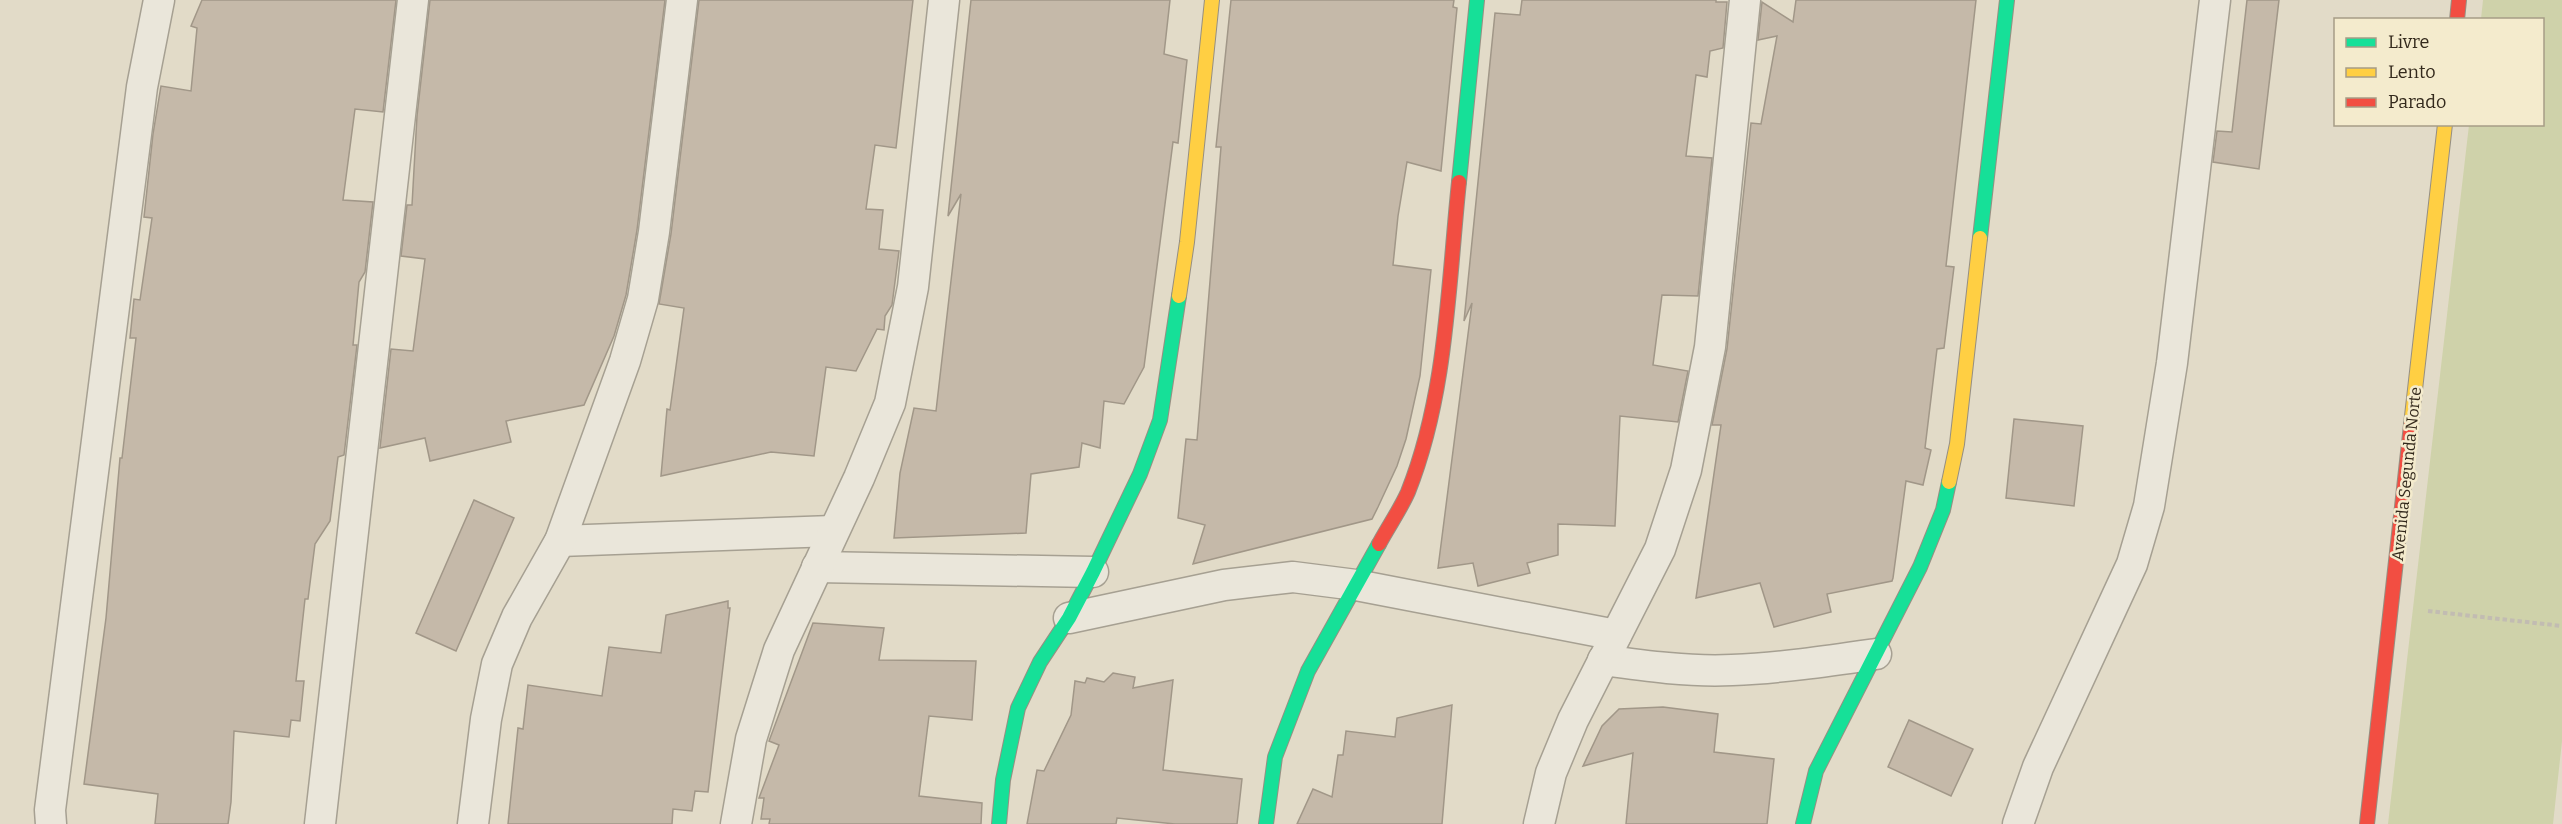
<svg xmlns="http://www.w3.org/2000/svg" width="2562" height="824" font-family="Bitter,serif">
<rect width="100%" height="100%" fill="#e2dbc8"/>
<!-- green -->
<path fill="#cfd2aa" d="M 2483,0 L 2562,0 L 2562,741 L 2553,824 L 2388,824 L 2469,125 L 2542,124 L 2542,20 L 2481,19 Z"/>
<!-- building -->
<g fill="#c5b9a9" stroke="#a19788" stroke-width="1.5">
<path d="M 202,0 L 396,0 L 383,112 L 355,109 L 343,200 L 373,202 L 365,272 L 359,282 L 353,345 L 357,345 L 344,455 L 338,457 L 330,521 L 315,544 L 308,599 L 305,599 L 296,681 L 304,681 L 300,721 L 291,720 L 289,737 L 234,731 L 231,802 L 228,824 L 155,824 L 158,794 L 84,784 L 106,618 L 120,458 L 122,458 L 136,338 L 130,338 L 134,299 L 140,300 L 152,218 L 144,217 L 153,134 L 161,86 L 191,91 L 197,28 L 191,26 Z"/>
<path d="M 430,0 L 665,0 L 637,230 L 626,295 L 614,336 L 584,405 L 506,421 L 511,442 L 430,461 L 425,438 L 380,448 L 391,349 L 413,351 L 425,259 L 401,256 L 407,205 L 412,205 L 417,116 Z"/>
<path d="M 699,0 L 913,0 L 896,148 L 875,145 L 866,209 L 883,210 L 879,249 L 899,251 L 892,305 L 885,316 L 884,330 L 877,329 L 856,371 L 826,367 L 814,456 L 771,452 L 661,476 L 667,409 L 670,410 L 684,308 L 659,304 L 671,234 Z"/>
<path d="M 971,0 L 1170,0 L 1164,54 L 1187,60 L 1178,143 L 1173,142 L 1144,367 L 1124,404 L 1104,401 L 1100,448 L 1082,443 L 1079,467 L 1031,474 L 1026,533 L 894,538 L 900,473 L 914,408 L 936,411 L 961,194 L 948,216 Z"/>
<path d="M 1231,0 L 1454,0 L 1453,7 L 1457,8 L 1441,171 L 1407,162 L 1398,216 L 1393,265 L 1431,270 L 1420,376 L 1406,439 L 1397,466 L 1378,507 L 1372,519 L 1193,564 L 1205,525 L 1178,518 L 1186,439 L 1197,440 L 1221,147 L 1216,147 Z"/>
<path d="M 1522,0 L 1716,0 L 1716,2 L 1727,2 L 1723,48 L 1710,51 L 1707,77 L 1696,75 L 1686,156 L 1712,158 L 1698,296 L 1662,295 L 1653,365 L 1688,371 L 1678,422 L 1620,416 L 1615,526 L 1558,524 L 1558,555 L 1527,563 L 1530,573 L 1478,586 L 1473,563 L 1438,568 L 1472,303 L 1464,321 L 1495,13 L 1520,15 Z"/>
<path d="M 1796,0 L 1976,0 L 1946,266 L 1954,267 L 1944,348 L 1937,349 L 1925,448 L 1931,450 L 1923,485 L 1906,481 L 1893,578 L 1892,581 L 1827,594 L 1831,612 L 1774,627 L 1760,583 L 1696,598 L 1721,425 L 1712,425 L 1727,349 L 1751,123 L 1761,124 L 1777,36 L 1758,40 L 1762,2 L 1793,22 Z"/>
<path d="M 2247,0 L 2279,0 L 2259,169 L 2213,162 L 2217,131 L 2232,132 Z"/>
<path d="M 2014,419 L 2083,426 L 2074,506 L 2006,498 Z"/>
<path d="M 474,500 L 514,518 L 456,651 L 416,633 Z"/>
<path d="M 728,601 L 728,608 L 730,608 L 708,792 L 695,791 L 692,811 L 673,809 L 672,824 L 508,824 L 518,728 L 523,729 L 528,685 L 602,696 L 609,647 L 661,653 L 666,615 Z"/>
<path d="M 813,623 L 884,628 L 879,660 L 976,661 L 972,720 L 929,716 L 919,796 L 982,803 L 981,824 L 769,824 L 770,819 L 761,819 L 764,798 L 759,798 L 779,745 L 769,741 Z"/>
<path d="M 1113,673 L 1135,677 L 1133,688 L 1173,680 L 1163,770 L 1242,779 L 1237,824 L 1175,824 L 1117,818 L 1116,824 L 1027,824 L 1037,770 L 1044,771 L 1071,715 L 1075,681 L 1085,683 L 1087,678 L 1104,682 Z"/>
<path d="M 1452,705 L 1442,824 L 1297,824 L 1313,789 L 1332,797 L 1338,755 L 1343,755 L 1346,731 L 1395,737 L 1397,718 Z"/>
<path d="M 1663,707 L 1718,714 L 1714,752 L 1774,759 L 1767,824 L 1626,824 L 1633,753 L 1583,766 L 1602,726 L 1619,709 Z"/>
<path d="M 1909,720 L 1973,749 L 1951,796 L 1888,767 Z"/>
</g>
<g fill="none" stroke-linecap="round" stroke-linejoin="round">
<!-- street casing -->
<g stroke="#a6a092" stroke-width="33">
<g id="street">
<path d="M 560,541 L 833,531"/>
<path d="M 817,567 L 1093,572"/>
<path d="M 1069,618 L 1224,585 L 1293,577 L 1356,585 L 1616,635"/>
<path d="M 1603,660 C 1646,666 1689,672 1732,670 C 1781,668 1828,661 1876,654"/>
<path d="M 51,824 L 50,810 L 142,87 L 159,0"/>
<path d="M 320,824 L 413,0"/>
<path d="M 473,824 L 486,719 L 497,664 L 517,617 L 560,541 L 625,361 L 643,299 L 654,232 L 682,0"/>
<path d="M 736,824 L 751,739 L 779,650 L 859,478 L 890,403 L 913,287 L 944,0"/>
<path d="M 1539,824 L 1551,773 L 1573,720 L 1660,549 L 1686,470 L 1710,347 L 1745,0"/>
<path d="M 2018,824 L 2038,767 L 2132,564 L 2149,506 L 2172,363 L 2215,0"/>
</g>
</g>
<!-- fast casing -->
<g stroke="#968f82" stroke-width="16">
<g id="fast">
<path d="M 1459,182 L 1477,0"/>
<path d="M 1980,238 L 2007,0"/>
<path d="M 999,824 L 1003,780 L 1018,708 L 1040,662 L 1069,618 L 1093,572 L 1140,474 L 1160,420 L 1179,296"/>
<path d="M 1266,824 L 1275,757 L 1308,671 L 1379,544"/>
<path d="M 1803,824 L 1816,771 L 1920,567 L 1943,510 L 1949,482"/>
</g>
</g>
<!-- slow casing -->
<g stroke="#968f82" stroke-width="16">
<g id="slow">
<path d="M 1179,296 L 1187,242 L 1212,0"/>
<path d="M 2411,425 L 2445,124"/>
<path d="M 1949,482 L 1957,444 L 1980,238"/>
</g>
</g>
<!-- jam casing -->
<g stroke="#968f82" stroke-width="16">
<g id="jam">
<path d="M 2457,20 L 2459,0"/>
<path d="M 1379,544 C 1388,527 1400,510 1408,492 C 1447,394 1448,286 1459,182"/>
<path d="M 2367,824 L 2411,425"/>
</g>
</g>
<!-- path -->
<path stroke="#c2bcb2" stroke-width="4" stroke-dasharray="4.5 3" stroke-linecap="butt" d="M 2428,611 L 2562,626"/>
<!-- street -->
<use href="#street" stroke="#eae6da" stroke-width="30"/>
<!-- fast -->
<use href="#fast" stroke="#16e098" stroke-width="14"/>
<!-- slow -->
<use href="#slow" stroke="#ffcf43" stroke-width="14"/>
<!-- jam -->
<use href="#jam" stroke="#f24e42" stroke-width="14"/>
</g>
<g text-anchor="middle" stroke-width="5" stroke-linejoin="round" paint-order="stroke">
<!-- street labels -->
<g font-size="16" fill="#33291c" stroke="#f4ebcd">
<text transform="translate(2406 474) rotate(-84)" y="6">Avenida Segunda Norte</text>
</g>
</g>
<!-- legend -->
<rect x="2334" y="18" width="210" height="108" fill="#f4ebcd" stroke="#a79d86" stroke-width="1.5"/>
<rect x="2346" y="38" width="30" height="9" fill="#16e098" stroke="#a79d86" stroke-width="1.5"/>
<text x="2388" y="48" font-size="18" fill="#33291c">Livre</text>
<rect x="2346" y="68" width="30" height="9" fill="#ffcf43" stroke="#a79d86" stroke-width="1.5"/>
<text x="2388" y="78" font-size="18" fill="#33291c">Lento</text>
<rect x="2346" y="98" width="30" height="9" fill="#f24e42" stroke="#a79d86" stroke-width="1.5"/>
<text x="2388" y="108" font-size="18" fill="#33291c">Parado</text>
</svg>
